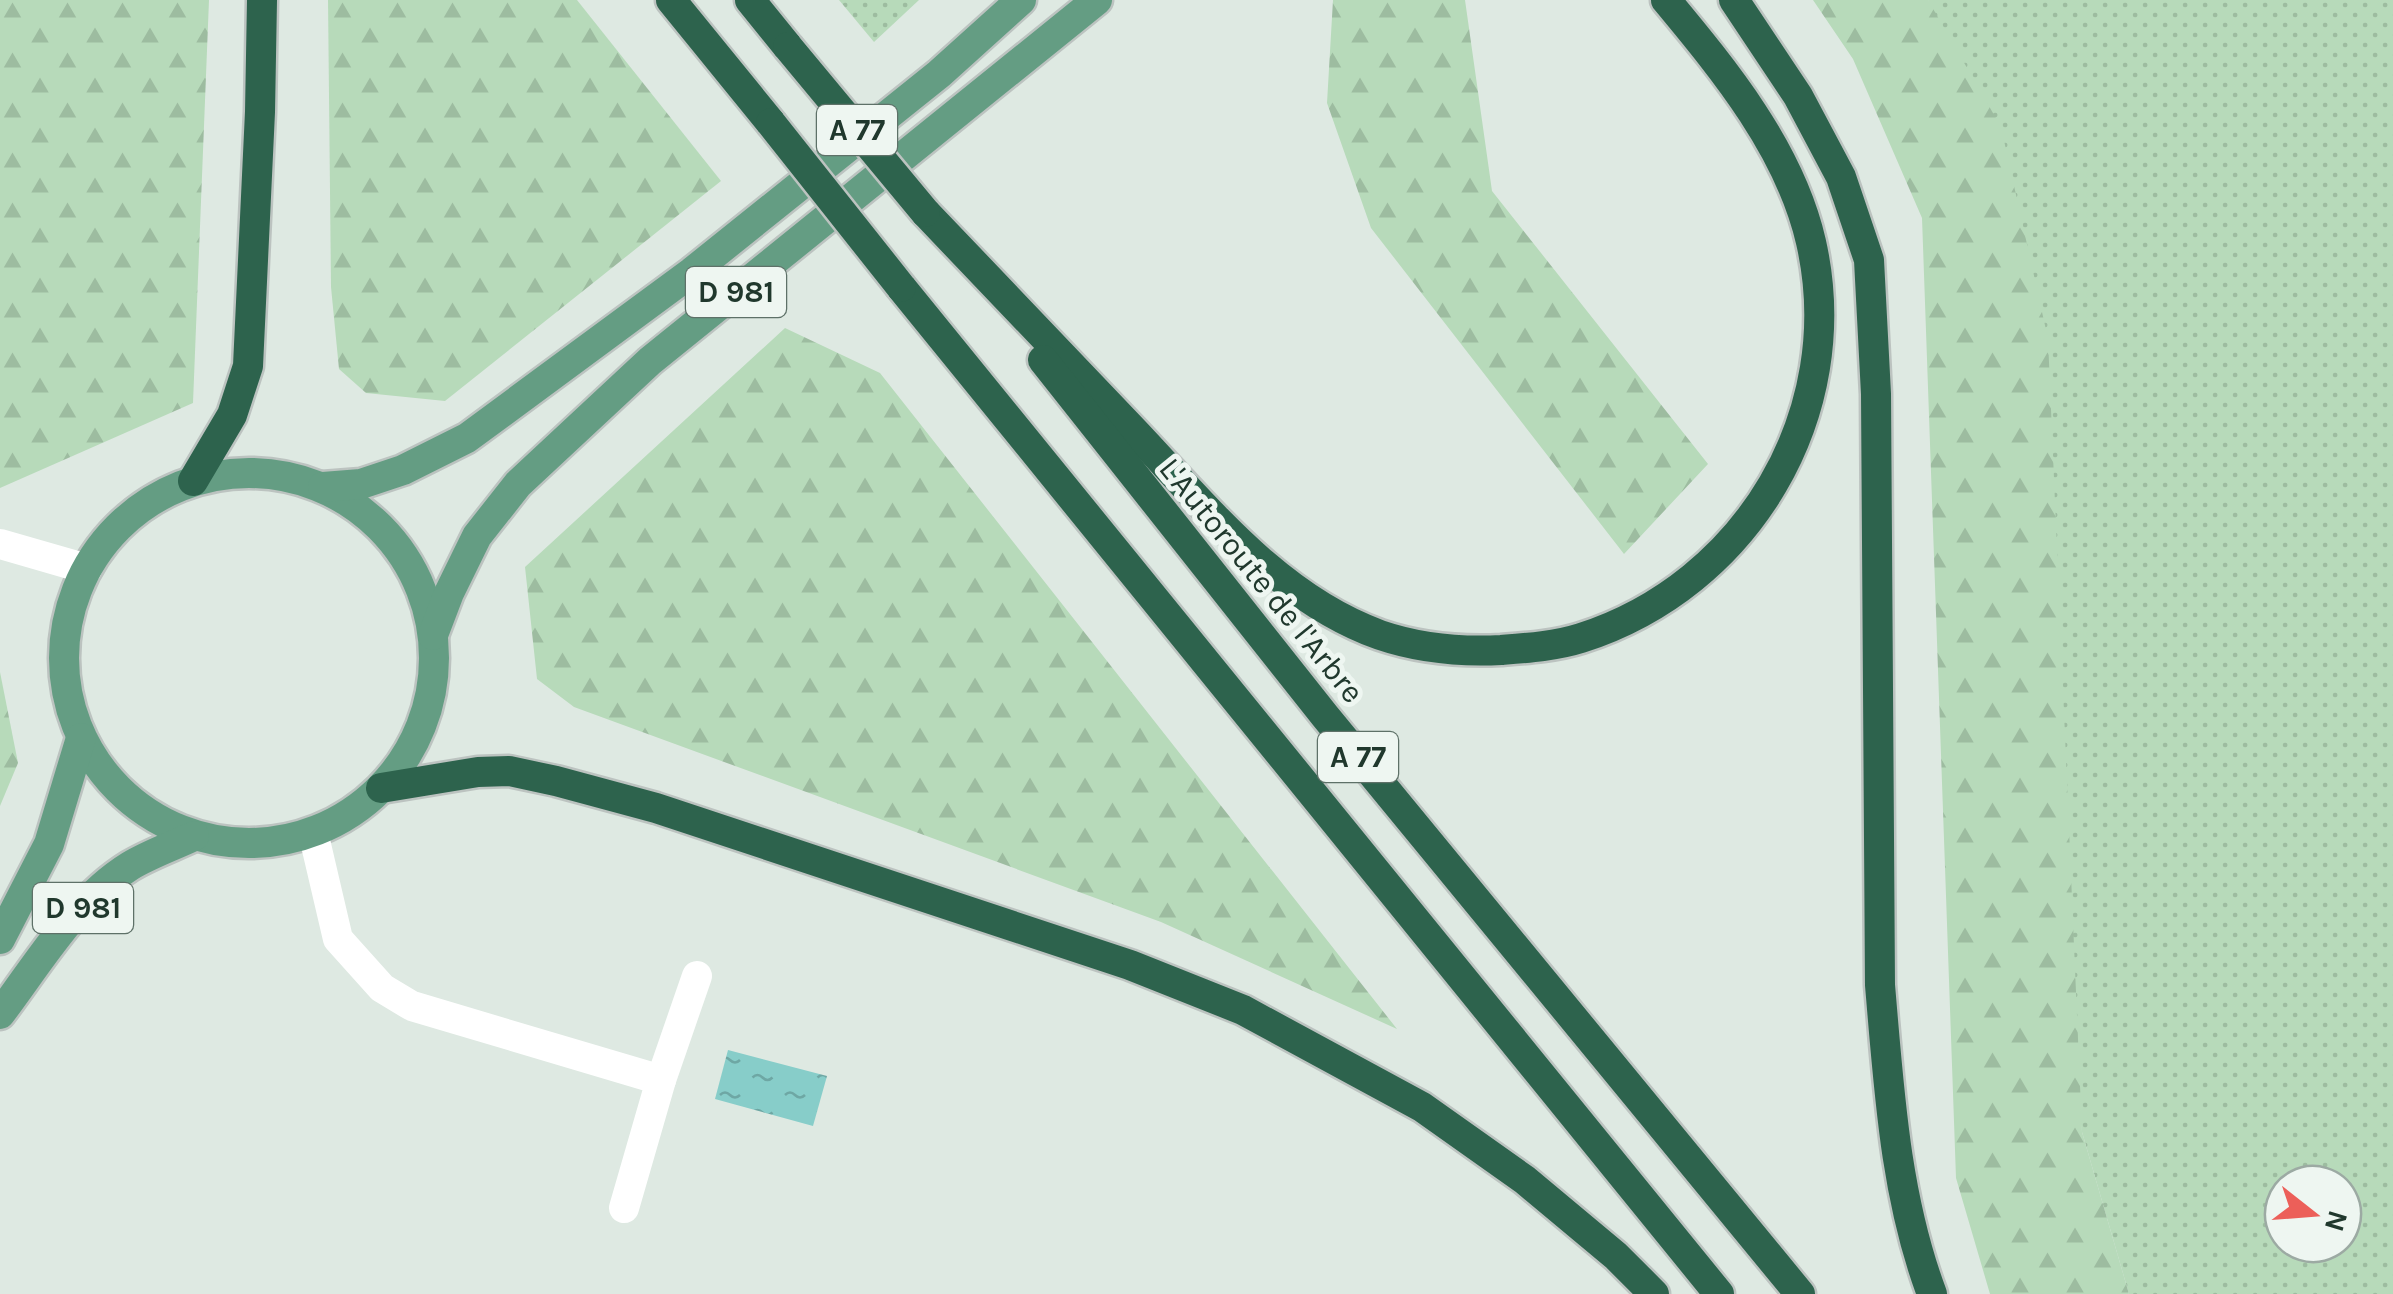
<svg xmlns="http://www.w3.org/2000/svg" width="2393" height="1294" font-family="Karla,sans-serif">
<defs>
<pattern id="grass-dots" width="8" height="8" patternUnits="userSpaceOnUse" patternTransform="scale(2.5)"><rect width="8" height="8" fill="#b7daba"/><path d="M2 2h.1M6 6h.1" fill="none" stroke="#9dbca0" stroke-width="1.8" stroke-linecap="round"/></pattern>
<pattern id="forest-firs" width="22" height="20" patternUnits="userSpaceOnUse" patternTransform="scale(2.5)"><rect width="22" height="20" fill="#b7daba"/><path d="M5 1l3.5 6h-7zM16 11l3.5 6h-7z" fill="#9dbca0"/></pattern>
<pattern id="water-ripples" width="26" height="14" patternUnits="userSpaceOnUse" patternTransform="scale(2.5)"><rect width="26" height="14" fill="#87cdc9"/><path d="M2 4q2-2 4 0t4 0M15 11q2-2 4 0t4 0" fill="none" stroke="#6ea7a4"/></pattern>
</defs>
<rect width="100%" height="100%" fill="#dee9e2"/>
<!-- grass -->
<g fill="url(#grass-dots)" fill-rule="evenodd">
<path d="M 839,0 L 919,0 L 874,42 Z"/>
<path d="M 1928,0 L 2393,0 L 2393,1294 L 2129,1294 L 2082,1132 ZM 2283,1184 L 2343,1184 L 2343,1244 L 2283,1244 Z"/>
</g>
<!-- forest -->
<g fill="url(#forest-firs)">
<path d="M 0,0 L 209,0 L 193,403 L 0,488 Z"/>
<path d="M 328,0 L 577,0 L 721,181 L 445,401 L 366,393 L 339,369 L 331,287 Z"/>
<path d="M 1333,0 L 1465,0 L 1492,191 L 1708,464 L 1624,554 L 1371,228 L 1327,103 Z"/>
<path d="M 1813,0 L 1928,0 L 2001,127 L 2048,339 L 2082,1132 L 2129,1294 L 1990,1294 L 1956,1178 L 1922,218 L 1853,59 Z"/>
<path d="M 785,328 L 880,373 L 1397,1029 L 1161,922 L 574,707 L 537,679 L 525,567 Z"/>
<path d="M 0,672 L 18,763 L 0,806 Z"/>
</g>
<!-- water -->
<path fill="url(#water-ripples)" d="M 728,1050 L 827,1076 L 813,1126 L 715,1099 Z"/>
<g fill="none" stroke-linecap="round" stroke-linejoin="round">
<!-- primary casing -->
<g stroke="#bcc3c0" stroke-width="35">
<g id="primary">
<circle cx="249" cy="658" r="185"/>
<path d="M 323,487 L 361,484 L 403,470 L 467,438 L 692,272 L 939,74 L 1021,0"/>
<path d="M 433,635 L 449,593 L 477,536 L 518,484 L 650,361 L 1097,0"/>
<path d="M 0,939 L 49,844 L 81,738"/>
<path d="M 0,1014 C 38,964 75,900 130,866 C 150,854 173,846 194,836"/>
</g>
</g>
<!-- motorway casing -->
<g stroke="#bcc3c0" stroke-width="35">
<g id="motorway">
<path d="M 671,0 L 771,123"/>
<path d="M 750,0 L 788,47"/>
<path d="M 1734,0 L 1798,96 L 1841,177 L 1869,260 L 1876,394 L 1880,985 C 1889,1089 1895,1196 1932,1294"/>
<path d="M 925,212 C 994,285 1064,357 1133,430 C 1206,507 1277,598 1380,635 C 1418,648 1461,652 1501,650 C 1527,648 1556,646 1581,638 C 1747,585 1850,413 1811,242 C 1790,150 1725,71 1666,0"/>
<path d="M 901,287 L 1719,1294"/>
<path d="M 1043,360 L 1325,716 L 1800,1294"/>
<path d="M 193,481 L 232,415 L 248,366 L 260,112 L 262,0"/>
<path d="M 381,788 L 478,772 L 509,771 L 556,781 L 656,808 L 1130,965 L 1243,1010 L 1422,1107 L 1525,1180 L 1616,1256 L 1654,1294"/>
</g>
</g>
<!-- minor -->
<g stroke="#fff" stroke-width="30">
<path d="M 0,544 L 87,569"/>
<path d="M 313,832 L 338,939 L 382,988 L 412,1006 L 661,1080 L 624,1208"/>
<path d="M 661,1080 L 697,976"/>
</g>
<!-- primary -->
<use href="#primary" stroke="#649d83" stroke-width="30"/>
<!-- motorway -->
<use href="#motorway" stroke="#2d634d" stroke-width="30"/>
<!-- motorway-bridge casing -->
<g stroke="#bcc3c0" stroke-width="35" stroke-linecap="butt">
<g id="motorway-bridge">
<path d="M 788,47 L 925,212"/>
<path d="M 771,123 L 901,287"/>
</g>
</g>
<!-- motorway-bridge -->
<use href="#motorway-bridge" stroke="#2d634d" stroke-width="30"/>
</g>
<g text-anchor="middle" stroke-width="10" stroke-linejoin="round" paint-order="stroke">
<!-- shield labels -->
<g fill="#eef6f1" stroke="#5e7168" stroke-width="2.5">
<rect x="817" y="105" width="80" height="50" rx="8"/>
<rect x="686" y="267" width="100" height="50" rx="8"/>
<rect x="1318" y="732" width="80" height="50" rx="8"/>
<rect x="33" y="883" width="100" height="50" rx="8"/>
</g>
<g font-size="30" font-weight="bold" fill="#20382d">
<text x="857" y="140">A 77</text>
<text x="736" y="302">D 981</text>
<text x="1358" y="767">A 77</text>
<text x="83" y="918">D 981</text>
</g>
<!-- street labels -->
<g font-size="32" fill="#20382d" stroke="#eef6f1">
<text transform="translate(1262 580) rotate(51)" y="11">L'Autoroute de l'Arbre</text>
</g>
</g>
<!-- north arrow -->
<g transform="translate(2313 1214) rotate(107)"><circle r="48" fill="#eef6f1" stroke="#9caaa3" stroke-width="2.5"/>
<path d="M0-8L18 38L0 25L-18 38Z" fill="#ec5f59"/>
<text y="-15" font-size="28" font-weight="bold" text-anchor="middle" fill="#20382d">N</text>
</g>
</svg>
